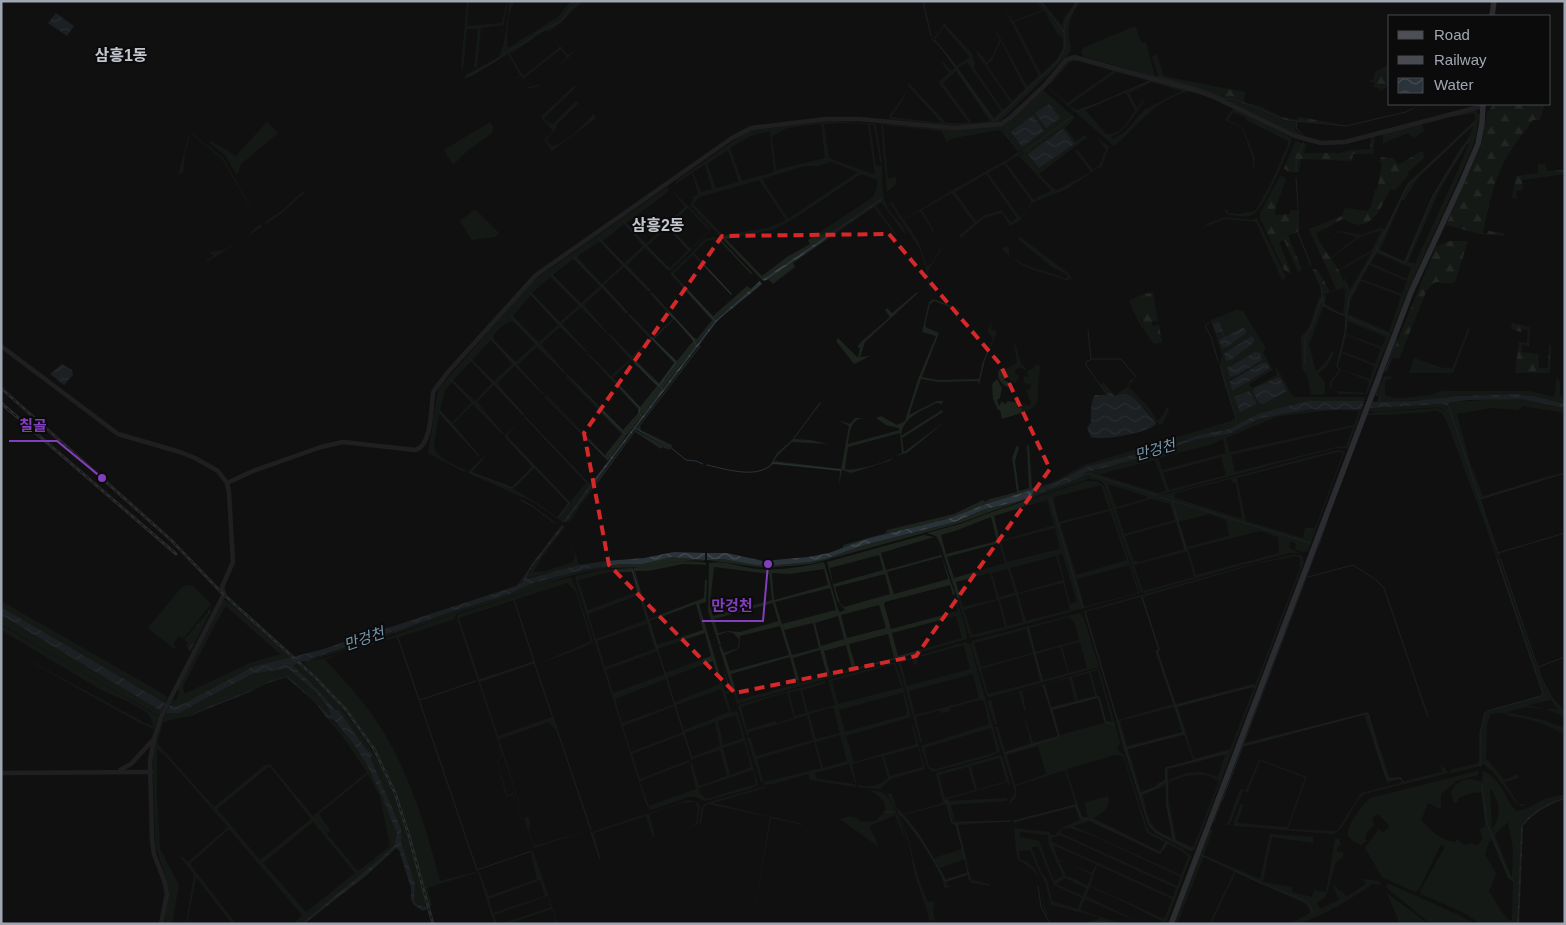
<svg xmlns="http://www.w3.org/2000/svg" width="1566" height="925" font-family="Arial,'Noto Sans KR',sans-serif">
<defs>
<pattern id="forest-firs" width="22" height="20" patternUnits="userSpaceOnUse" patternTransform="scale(1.25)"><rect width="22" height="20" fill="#1c241d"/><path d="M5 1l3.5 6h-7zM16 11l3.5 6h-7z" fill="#3a413b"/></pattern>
<pattern id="park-crowns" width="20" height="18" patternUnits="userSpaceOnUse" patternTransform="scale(1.25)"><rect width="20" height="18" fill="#1c241d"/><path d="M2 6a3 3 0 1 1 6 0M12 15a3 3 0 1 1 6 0" fill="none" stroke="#3a413b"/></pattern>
<pattern id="water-waves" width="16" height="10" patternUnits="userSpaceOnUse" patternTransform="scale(1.25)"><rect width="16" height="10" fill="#2a3339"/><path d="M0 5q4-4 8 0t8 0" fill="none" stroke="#464e53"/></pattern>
</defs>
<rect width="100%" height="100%" fill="#101011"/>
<!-- grass -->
<g fill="#1c241d" fill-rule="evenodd">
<path d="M 467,1 L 469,1 L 467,26 L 502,23 L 507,1 L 508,1 L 498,54 L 503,25 L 481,28 L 477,67 L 474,68 L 478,29 L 467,29 L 463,70 L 461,68 Z"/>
<path d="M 510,1 L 514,3 C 513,7 510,10 509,14 C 508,25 506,38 508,48 L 558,17 L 571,1 L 574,1 L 575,3 L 577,1 L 584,1 L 574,9 L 563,21 L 548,32 L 568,55 L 582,46 C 573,52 565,61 557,68 C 545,80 544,89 524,88 L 542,84 L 567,57 L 561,49 L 523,79 L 521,76 L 515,79 L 520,75 L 508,54 L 470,77 L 469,76 L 465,79 L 465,77 L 467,74 L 521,45 L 499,56 L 504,43 ZM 546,30 L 560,47 L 523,76 L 510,54 Z"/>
<path d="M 1037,1 L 1064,33 L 1039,1 L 1042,1 L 1062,26 L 1064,18 L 1074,4 L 1072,1 L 1081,1 C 1067,20 1067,28 1071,51 L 1052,71 L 1001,120 L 997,123 L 958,126 L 890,119 L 889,116 L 902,99 L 908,87 L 903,100 L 891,117 L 942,123 L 908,86 L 909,83 L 946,123 L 969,123 L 938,82 L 949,73 L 941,62 L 942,61 L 951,71 L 955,68 L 943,51 L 931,39 L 946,54 L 933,38 L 940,31 L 944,23 L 973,55 L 972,58 L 975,62 L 974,68 L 1003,110 L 1011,103 L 977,54 L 977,50 L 987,62 L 993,55 L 1000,39 L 996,33 L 997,32 L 1027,86 L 1039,76 L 1005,10 L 1013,21 L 1042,10 ZM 1044,11 L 1059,36 L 1061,35 C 1069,52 1052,64 1041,74 L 1014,22 ZM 944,27 L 970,57 L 957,66 L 935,39 ZM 1001,41 L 1025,89 L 1012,101 L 987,65 L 992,60 ZM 967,62 L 1001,111 L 994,118 L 958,68 ZM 956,71 L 990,121 L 972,123 L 943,83 Z"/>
<path d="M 1135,26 L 1142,43 L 1146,42 L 1155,77 L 1086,57 L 1081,54 L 1083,48 Z"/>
<path d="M 1156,53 L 1164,76 L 1218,87 L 1218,92 L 1225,94 L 1225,99 L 1232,100 L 1286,121 L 1296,122 L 1295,129 L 1303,137 L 1213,95 L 1159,78 L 1152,57 Z"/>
<path d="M 1072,59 L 1079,59 L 1190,91 C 1155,99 1140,124 1114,146 L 1049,89 L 1049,83 L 1068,62 ZM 1073,61 L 1078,61 L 1113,71 L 1067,103 L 1051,90 L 1049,86 L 1069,63 ZM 1116,72 L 1150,81 L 1114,98 L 1078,111 L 1069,105 ZM 1151,82 L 1182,91 L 1144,110 L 1125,132 L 1113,139 L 1110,137 C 1126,132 1134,114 1144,102 L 1143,100 L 1137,108 L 1129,93 ZM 1126,93 L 1135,110 C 1128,121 1121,136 1106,134 L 1085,110 Z"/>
<path d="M 575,85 L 576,87 L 544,118 L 549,123 L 553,124 L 576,101 L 579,103 L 557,124 L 555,130 L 546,140 L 551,146 C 562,146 586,124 593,114 L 596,118 L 552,151 L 544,140 L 553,131 L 541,117 Z"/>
<path d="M 1043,90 L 1075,118 L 1065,128 L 1076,141 L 1085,135 L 1087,137 L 1093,133 L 1039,174 L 1054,189 L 1057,190 L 1089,173 L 1091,172 L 1075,151 L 1077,149 L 1093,170 L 1100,164 L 1106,149 L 1097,138 L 1098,138 L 1109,147 L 1101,168 L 1099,167 L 1067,189 L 1034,202 L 1027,209 L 1020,220 L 1010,226 L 1002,213 L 984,218 L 961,238 L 959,236 L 974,223 L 952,193 L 922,210 L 933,229 L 934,238 L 932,230 L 920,211 L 904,220 L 918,241 L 927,267 L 932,263 L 940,249 L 941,250 L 928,271 L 931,295 L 926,268 L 919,248 L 890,203 L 892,202 L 903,220 L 951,191 L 1013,156 L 1018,152 L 1021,156 L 1024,153 C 1016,150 1008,135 999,130 L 954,138 L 946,142 L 942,131 L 883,125 L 888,179 L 896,177 L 896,184 L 887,192 L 881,124 L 946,129 L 1005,124 L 1012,119 ZM 1017,156 L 1019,156 L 1051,190 L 1050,192 L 1041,195 L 1034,200 L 1006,163 ZM 1004,164 L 1032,202 L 1020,218 L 988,173 ZM 986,174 L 1017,218 L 1011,222 L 1001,210 L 985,215 L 976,221 L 955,192 Z"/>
<path d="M 1235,109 L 1292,138 C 1289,151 1264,208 1254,214 C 1247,219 1235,215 1228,215 L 1224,211 L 1228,209 L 1228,213 L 1239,214 L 1255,211 L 1271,183 L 1288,144 L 1288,141 L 1246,120 L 1246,118 L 1233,112 L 1228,120 L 1243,128 L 1255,158 L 1254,167 L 1253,169 L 1253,159 L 1242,128 L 1225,120 L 1232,110 Z"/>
<path d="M 1475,110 L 1479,115 L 1476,136 L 1471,151 L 1410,286 L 1367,394 L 1338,394 L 1336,391 L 1366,393 L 1369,381 L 1339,369 L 1370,379 L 1374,366 L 1342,353 L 1337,368 L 1345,333 L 1346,316 L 1326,307 L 1323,307 L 1309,345 L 1316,371 L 1325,363 L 1332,352 L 1334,353 L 1327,366 L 1318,374 L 1325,382 L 1325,394 L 1311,395 L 1307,375 L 1302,368 L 1301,337 L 1309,328 L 1319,297 L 1321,297 C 1318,308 1315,320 1310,330 C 1308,334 1305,336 1304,341 L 1313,324 L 1322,295 L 1326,295 L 1325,304 L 1343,314 L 1345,299 L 1344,277 L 1350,290 L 1372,252 L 1339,271 L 1338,270 L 1372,250 L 1382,230 L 1360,237 L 1330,259 L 1330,258 L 1357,237 L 1340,232 L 1322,245 L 1340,231 L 1361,235 L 1381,228 L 1385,229 L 1408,183 L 1476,119 L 1474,113 L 1446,118 L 1450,116 ZM 1473,125 L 1470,137 L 1460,149 L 1432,196 L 1404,261 L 1380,250 L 1402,200 L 1404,200 L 1418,178 ZM 1467,144 L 1469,144 L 1455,177 L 1415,264 L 1408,262 L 1439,191 ZM 1377,253 L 1411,268 L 1407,279 L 1371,263 ZM 1369,265 L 1407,281 L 1402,294 L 1361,279 ZM 1361,281 L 1401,296 L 1389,332 L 1348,314 L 1351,299 ZM 1348,321 L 1386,337 L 1382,347 L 1346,334 ZM 1346,335 L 1381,349 L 1375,364 L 1342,351 Z"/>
<path d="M 831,121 L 876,124 L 882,163 L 880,163 L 874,125 L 870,125 L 876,166 L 882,166 C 882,179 881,193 887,206 C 891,216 906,225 906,236 L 882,203 L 878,203 L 876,206 L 896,234 L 895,235 L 874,207 L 793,263 L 795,267 L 773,284 L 768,279 L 882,200 L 882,198 L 762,280 L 690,205 L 694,200 L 692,198 L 698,194 L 692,173 L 676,184 L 676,181 L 748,131 ZM 838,123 L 868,124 L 875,175 L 829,158 L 824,124 ZM 819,124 L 821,124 L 825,158 L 776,170 L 772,136 L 787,128 ZM 770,132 L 774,172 L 742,181 L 730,148 C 745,139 751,134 770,132 ZM 728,150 L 739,182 L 716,188 L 707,164 ZM 831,162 L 858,172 L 788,219 L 762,179 L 805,166 L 818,166 ZM 705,165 L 712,189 L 701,192 L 693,172 ZM 861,174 L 877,180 L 877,187 L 873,197 L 808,240 L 810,244 L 787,257 L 762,276 L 726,239 L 773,230 L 795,218 ZM 759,180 L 786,220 L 768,228 L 723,235 L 693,204 L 700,197 Z"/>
<path d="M 267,122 L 278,133 L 241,164 L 237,175 L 265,222 L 284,209 L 303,191 L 304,193 L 282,213 L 266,224 L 225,155 L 210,143 L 211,141 L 236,156 Z"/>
<path d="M 490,122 L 493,126 L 492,133 L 467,151 L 453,165 L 444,150 Z"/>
<path d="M 1422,124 L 1424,131 L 1415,137 L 1411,136 L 1408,133 L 1383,143 L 1383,134 Z"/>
<path d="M 193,134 L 223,158 L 262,227 L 207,262 L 207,260 L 214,256 L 209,252 L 224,250 L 246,237 L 260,224 L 222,159 L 193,135 L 190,136 L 185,153 L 183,172 L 177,175 L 179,172 L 188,138 Z"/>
<path d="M 666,188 L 669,188 L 668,192 L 626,223 L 646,244 L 685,207 L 671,189 L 710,228 L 708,229 L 688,208 L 669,226 L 691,249 L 710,230 L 709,232 L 670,271 L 664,265 L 669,272 L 645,248 L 627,265 L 651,290 L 649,292 L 624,267 L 604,285 L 628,312 L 626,314 L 602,288 L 584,305 L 608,333 L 558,281 L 607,333 L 581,307 L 562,324 L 587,353 L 530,292 L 587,353 L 560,327 L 541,344 L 566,373 L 510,314 L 565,374 L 537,347 L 517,365 L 545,394 L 518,367 L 543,396 L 515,366 L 497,383 L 524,414 L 523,416 L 494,385 L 477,402 L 504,434 L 450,378 L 503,435 L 473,404 L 453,424 L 480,457 L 440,412 L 480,457 L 439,414 L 434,447 C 437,459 456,466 467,470 L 464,472 L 428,453 L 437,395 L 439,388 L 529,285 L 537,278 ZM 624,224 L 643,246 L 624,263 L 603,241 ZM 667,228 L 688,250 L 670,268 L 647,246 ZM 598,242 L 600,242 L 622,265 L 602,284 L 577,257 ZM 573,259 L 600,286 L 581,303 L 553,275 ZM 550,277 L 579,305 L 560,322 L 532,293 ZM 531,295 L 558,325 L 539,342 L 514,317 L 515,313 ZM 513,321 L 535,344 L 516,362 L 493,339 C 495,329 504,325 513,321 ZM 491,340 L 512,364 L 494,381 L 472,360 ZM 471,361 L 492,383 L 475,401 L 453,380 ZM 452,382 L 472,402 L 452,423 L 440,410 L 445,390 Z"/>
<path d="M 474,210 L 477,211 L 499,233 L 495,237 L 472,240 L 460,221 Z"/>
<path d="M 1224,217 L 1253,220 L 1257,218 L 1286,277 L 1282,280 L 1256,222 L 1225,219 L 1202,228 L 1209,223 Z"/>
<path d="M 714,237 L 720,239 L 752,273 L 751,274 L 718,239 L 706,241 L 694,253 L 732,294 L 731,295 L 693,255 L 673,274 L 713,316 L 747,286 L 751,289 L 714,322 L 696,345 L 695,344 L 696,346 L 663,388 L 658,385 L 663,389 L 643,415 L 639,411 L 642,416 L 627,435 L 604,414 L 626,436 L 609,460 L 546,396 L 547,395 L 605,455 L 622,434 L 566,377 L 567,376 L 580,389 L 568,374 L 623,430 L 638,413 L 638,409 L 588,355 L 640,409 L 589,354 L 611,376 L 630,359 L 609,335 L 657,385 L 609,334 L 632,356 L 650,339 L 628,315 L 631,317 L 630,314 L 653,338 L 673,319 L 650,294 L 652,292 L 693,337 L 697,339 L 712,320 L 670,274 L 692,253 L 704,265 L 693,252 L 705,239 ZM 674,319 L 693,341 L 677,361 L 654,339 ZM 652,340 L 674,363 L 659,383 L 633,358 ZM 631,360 L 657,386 L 640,407 L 613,378 Z"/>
<path d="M 1020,237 L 1068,273 L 1072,278 L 1067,281 C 1054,275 1041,273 1028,268 C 1018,264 1010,256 1002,249 L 1007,246 L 1009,248 L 1009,255 C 1026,269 1047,270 1066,279 L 1068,275 L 1052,267 L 1018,239 Z"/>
<path d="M 917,292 L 918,293 L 865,342 L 860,357 L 870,356 L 854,364 L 836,341 L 838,338 L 858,358 L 860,348 L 857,347 L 861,342 L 890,317 L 885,310 L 887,308 L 892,313 Z"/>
<path d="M 1145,293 L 1147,304 L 1142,307 L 1140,317 L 1146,333 L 1138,321 L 1129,301 Z"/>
<path d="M 933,299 L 960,309 L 956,321 L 958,310 L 934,301 L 930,304 L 925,325 L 927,328 L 939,333 L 922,377 L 938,380 L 979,379 L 982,364 L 993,338 L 988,332 L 990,323 L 992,324 L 991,329 L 997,332 L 985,360 L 979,385 L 978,381 L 938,382 L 921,379 L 909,415 L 937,401 L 943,401 L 941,405 L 939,403 L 936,403 C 921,411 902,418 901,436 L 942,410 L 943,412 L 902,438 L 904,452 L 947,420 L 907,453 L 895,456 L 889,461 L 851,473 L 842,470 L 839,485 L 840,471 L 772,464 L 761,471 L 770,465 L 777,453 L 792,440 L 820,402 L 821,403 L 794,439 L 810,440 L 828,444 L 792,442 L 778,455 L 774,461 L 841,469 L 849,426 L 838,420 L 850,424 L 855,418 L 863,418 C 850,420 850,432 848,444 L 900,430 L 898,428 L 886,425 L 876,418 L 881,416 L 897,425 L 905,421 L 918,379 L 936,336 L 922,332 L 929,302 ZM 900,433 L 902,453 C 896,455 893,458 888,460 C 880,464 852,472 845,469 L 848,447 Z"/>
<path d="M 1236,310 L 1243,311 L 1266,349 L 1263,352 L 1273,370 L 1249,384 L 1252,388 L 1277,375 L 1275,369 L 1277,368 L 1292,395 L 1295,397 L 1366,397 L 1364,401 L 1307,401 L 1263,413 L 1239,425 L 1225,386 L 1220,364 L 1222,355 L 1211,320 ZM 1252,336 L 1252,344 L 1231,360 L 1226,361 L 1224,354 ZM 1257,352 L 1260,361 L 1239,374 L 1228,376 L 1227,370 L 1231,365 ZM 1266,362 L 1269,369 L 1232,391 L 1230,380 L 1261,363 ZM 1279,377 L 1281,395 L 1261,404 L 1254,388 Z"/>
<path d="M 1468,328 L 1470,329 L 1453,373 L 1409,373 L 1414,358 L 1445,369 L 1446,367 L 1452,369 Z"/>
<path d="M 1014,344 L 1016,345 L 1020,362 L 1026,369 L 1025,370 L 1020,367 L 1015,370 L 1015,373 L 1019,377 L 1015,383 L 1005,377 L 1004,380 L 1013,384 L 1007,387 C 1000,383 995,376 1000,369 L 1006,369 L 1017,363 Z"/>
<path d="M 700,345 L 701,346 L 640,426 L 641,430 L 672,445 L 672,447 L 636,429 Z"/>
<path d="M 1037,365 L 1039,365 L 1040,367 L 1038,385 L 1038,400 L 1035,406 L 1027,411 L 1002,419 L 1000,410 L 998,410 L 993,399 L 992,384 L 997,379 L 1002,388 L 1000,398 L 997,400 L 999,406 L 1002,401 L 1005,404 L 1008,401 L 1019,403 L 1017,406 L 1018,408 L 1020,408 L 1022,404 L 1030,406 L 1031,402 L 1026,390 L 1028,390 L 1031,388 L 1030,384 L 1024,383 L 1024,375 L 1026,377 L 1029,377 L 1027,372 Z"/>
<path d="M 1384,376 L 1394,377 L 1385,381 L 1385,395 L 1393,398 L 1404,398 L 1431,395 L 1442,391 L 1529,391 L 1554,397 L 1557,377 L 1560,383 L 1560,395 L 1565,400 L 1565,404 L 1520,394 L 1459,396 L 1427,400 L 1379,402 L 1380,396 L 1377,395 Z"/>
<path d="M 1136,378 L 1128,386 L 1150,409 L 1157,421 L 1161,418 L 1167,407 L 1169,410 L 1162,425 L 1154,421 L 1145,409 L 1128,393 L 1114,397 L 1112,394 L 1106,394 L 1101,385 L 1103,382 L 1115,395 L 1127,387 L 1130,380 Z"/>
<path d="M 1513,398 L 1531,400 L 1565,408 L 1565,413 L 1523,406 L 1518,410 L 1491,408 L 1457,414 L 1469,460 L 1483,496 L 1565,471 L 1524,486 L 1480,499 L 1498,557 L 1541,680 L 1551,698 L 1565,713 L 1565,717 L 1548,710 L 1548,708 L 1558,710 L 1551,700 L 1528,705 L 1547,710 L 1526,707 L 1506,712 L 1543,720 L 1565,728 L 1565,734 C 1552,728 1538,721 1523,718 C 1517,716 1510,718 1505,713 L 1491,714 L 1487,724 L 1486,760 L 1488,760 L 1504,780 L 1518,774 L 1519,778 L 1505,782 L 1505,783 L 1518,804 L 1528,804 L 1521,806 L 1517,804 L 1494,773 L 1483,764 L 1481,767 L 1480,766 L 1451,773 L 1450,771 L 1453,769 L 1480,763 L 1480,734 L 1485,712 L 1543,695 L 1486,527 L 1446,420 L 1442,413 L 1436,411 L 1389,415 L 1367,415 L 1244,743 L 1368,712 L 1390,779 L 1400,777 L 1404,781 L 1442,772 L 1441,765 L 1449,773 L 1364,794 C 1352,803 1346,830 1333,834 L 1234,826 L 1234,822 L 1240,805 L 1244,804 L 1237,823 L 1287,827 L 1305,778 L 1260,761 L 1248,792 L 1243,791 L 1231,822 L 1228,825 L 1225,825 L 1228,822 L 1240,789 L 1246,790 L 1259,759 L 1307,777 L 1288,829 L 1336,831 L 1338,829 L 1361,793 L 1400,783 L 1402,781 L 1401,779 L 1387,782 L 1364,715 L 1243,747 L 1214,824 L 1212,821 L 1232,766 L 1367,413 L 1438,408 L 1443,410 L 1447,416 L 1444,410 L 1438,407 L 1375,412 L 1369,411 L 1370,408 L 1444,404 L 1449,407 L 1448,404 L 1456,402 Z"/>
<path d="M 1311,409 L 1318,410 L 1362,409 L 1348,448 L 1336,448 L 1170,492 L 1155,497 L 1337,450 L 1345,451 L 1308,551 L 1302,552 L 1295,549 L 1296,544 L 1291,541 L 1289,548 L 1300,553 L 1290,553 L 1242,565 L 1144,593 L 1141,592 L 1104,484 L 1099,480 L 1089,479 L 1090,476 L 1086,480 L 992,511 L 960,523 L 811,564 L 765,568 L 707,560 L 723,559 L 755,565 L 768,566 L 810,562 L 825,559 L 864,545 L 955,522 L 985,509 L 1049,490 L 1083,476 L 1086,472 L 1112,466 L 1198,439 L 1229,434 L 1258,419 ZM 1339,410 L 1359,411 L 1354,425 L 1230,452 L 1226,438 L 1276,417 L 1312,412 ZM 1353,427 L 1346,446 L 1336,447 L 1235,472 L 1231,455 ZM 1223,439 L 1226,453 L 1162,470 L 1158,458 L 1209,445 ZM 1338,452 L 1343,453 L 1315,528 L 1305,528 L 1303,538 L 1246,521 L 1237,478 ZM 1221,457 L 1226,475 L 1169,490 L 1163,473 ZM 1155,460 L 1166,491 L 1158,493 L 1100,475 L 1111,471 ZM 1231,479 L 1233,483 L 1236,483 L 1242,519 L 1175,498 L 1175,493 ZM 1108,484 L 1148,497 L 1148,498 L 1116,507 ZM 1151,499 L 1170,504 L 1175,520 L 1124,534 L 1116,509 ZM 1209,514 L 1226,520 L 1229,536 L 1187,547 L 1179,522 ZM 1176,522 L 1184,549 L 1140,562 L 1133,560 L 1125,536 ZM 1260,531 L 1278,537 L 1279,553 L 1196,575 L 1188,549 ZM 1185,552 L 1187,552 L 1194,577 L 1143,591 L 1134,565 Z"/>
<path d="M 525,417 L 590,485 L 563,522 L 533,502 L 468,473 L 490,450 L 472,472 L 512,487 L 532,467 L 504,436 L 518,423 L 507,436 L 570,502 L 586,483 L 525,418 L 520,422 ZM 534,468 L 568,503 L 557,517 L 537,503 L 513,489 Z"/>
<path d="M 1235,418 L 1237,425 L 1229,429 L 1198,435 L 1181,442 L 1086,467 L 1057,482 L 989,503 L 947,519 L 866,539 L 843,548 L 843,545 L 886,533 L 887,530 L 954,514 L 983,500 L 985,502 L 990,499 L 1017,492 L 1012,458 L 1017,445 L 1019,448 L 1015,461 L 1019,491 L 1029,488 L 1027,446 L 1029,445 L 1032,488 L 1053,482 L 1084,465 L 1231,421 Z"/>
<path d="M 635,430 L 670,448 L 670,450 L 662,447 L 661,449 L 635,432 L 591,492 L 587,496 L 570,521 L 566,522 Z"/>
<path d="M 1086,481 L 1097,481 L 1104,486 L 1140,593 L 992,633 L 970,638 L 940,543 L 936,536 L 927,533 L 960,524 L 992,512 ZM 1101,485 L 1109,509 L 1059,522 L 1053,497 ZM 1047,500 L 1054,525 L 1000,541 L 994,516 ZM 1110,511 L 1127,560 L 1076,575 L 1060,524 ZM 991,517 L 997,541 L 946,554 L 941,535 L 955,531 ZM 1055,528 L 1060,549 L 1007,562 L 1001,542 ZM 999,543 L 1005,563 L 954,578 L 947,557 ZM 1062,553 L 1077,602 L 1070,604 L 1058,555 ZM 1056,556 L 1063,580 L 1018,593 L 1010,568 ZM 1129,565 L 1138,591 L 1137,593 L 1084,607 L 1077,579 ZM 1008,569 L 1015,593 L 999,597 L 992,573 ZM 990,573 L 997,599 L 963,607 L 956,582 ZM 1063,583 L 1070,610 L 1026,621 L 1018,594 ZM 1016,595 L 1023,622 L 1007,626 L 1000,600 ZM 998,600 L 1005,627 L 972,635 L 964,610 Z"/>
<path d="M 564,526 L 565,527 L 542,557 L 533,572 L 546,571 L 573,562 L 575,557 L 571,544 L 577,558 L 577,563 L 579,563 L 579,566 L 527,578 L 529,571 Z"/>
<path d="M 924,535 L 934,537 L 881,553 L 886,570 L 941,555 L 936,539 L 955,594 L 953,595 L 950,585 L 885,602 L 884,604 L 891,629 L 958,611 L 954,598 L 956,598 L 966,630 L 967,639 L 737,704 L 719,646 L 721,646 L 724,653 L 738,648 L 739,639 L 733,633 L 727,632 L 718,635 L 721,645 L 719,645 L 708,611 L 709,563 C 725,560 740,567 756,569 C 778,571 802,567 824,562 L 838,609 L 840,612 L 845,610 L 837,600 L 827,562 ZM 879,555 L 883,570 L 833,584 L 830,568 ZM 942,557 L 948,579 L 894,594 L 887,572 ZM 714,567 L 769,574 L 772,600 L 713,616 L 710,603 ZM 824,569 L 828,585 L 774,600 L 772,573 L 789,574 ZM 885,574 L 890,594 L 844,607 L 840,603 L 835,587 ZM 830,588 L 836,610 L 782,624 L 775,602 ZM 773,603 L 778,621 L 740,632 L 729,631 L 718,633 L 714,619 ZM 879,605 L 886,628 L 847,638 L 841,615 ZM 838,616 L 844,639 L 821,646 L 815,623 ZM 956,616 L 962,638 L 898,656 L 892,633 ZM 813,623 L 819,648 L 792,655 L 784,630 ZM 780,626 L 789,655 L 730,671 L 725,655 L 739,648 L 740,636 ZM 888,634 L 894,658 L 856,668 L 849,644 ZM 846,645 L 852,669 L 830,674 L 824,651 ZM 820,650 L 827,675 L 800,683 L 793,658 ZM 790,657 L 797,684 L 738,700 L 731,674 Z"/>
<path d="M 1295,554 L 1302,556 L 1304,562 L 1209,812 L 1195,849 L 1191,852 L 1157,834 L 1149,826 L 1123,748 L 1114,710 L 1084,611 L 1241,567 ZM 1298,556 L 1300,559 L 1300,568 L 1255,685 L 1252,684 L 1176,704 L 1158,652 L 1160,650 L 1143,597 L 1259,563 ZM 1141,597 L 1158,649 L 1155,651 L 1173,704 L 1118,720 L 1086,612 ZM 1252,687 L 1254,688 L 1230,749 L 1194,759 L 1178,707 ZM 1174,707 L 1182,732 L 1127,746 L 1120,721 ZM 1184,735 L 1193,760 L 1165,768 L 1165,780 L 1158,783 L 1156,786 L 1141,792 L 1128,749 ZM 1224,755 L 1225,756 L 1218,777 L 1202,772 L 1187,773 L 1168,780 L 1168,769 ZM 1199,775 L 1207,775 L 1219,781 L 1193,847 L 1176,840 C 1174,820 1166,802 1169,782 L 1185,776 ZM 1166,785 L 1166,804 L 1172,838 C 1149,829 1148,818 1143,795 Z"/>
<path d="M 672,557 L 705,560 L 703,561 C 682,559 663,565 642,567 C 627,568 612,567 596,570 C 566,575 537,587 508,598 C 491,604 473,607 456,614 L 455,619 L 399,637 L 398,634 L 454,614 L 310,661 L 326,658 L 396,635 L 397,637 L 342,653 L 325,660 C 340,676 355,692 368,709 C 406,760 424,821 440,881 L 479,871 L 489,896 L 537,879 L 531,854 L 533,851 L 513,795 L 506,796 L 497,761 L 501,756 L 497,740 L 502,757 L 499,759 L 498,763 L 507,795 L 513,793 L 558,924 L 556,924 L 556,920 L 552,909 L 508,924 L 501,924 L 551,907 L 548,896 L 494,915 L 497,924 L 494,924 L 478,872 L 427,888 L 432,905 L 429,907 C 413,844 399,780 360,726 C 343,702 322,682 302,661 L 310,661 L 309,660 L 395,631 L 397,632 L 397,631 L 478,603 L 509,594 L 533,583 L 591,568 L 621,564 L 643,564 ZM 540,880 L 545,896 L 493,913 L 489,899 Z"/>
<path d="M 682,561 L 703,562 L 706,563 L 706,565 L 683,564 L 648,571 L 635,571 L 649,619 L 704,598 L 705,580 L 707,579 L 706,602 L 699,604 L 725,692 L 729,690 L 722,663 L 731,692 L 726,694 L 731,713 L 737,711 L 758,785 L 746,790 L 705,801 L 696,797 L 688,797 L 651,810 L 647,806 L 645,801 L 575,578 L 576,576 L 601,570 L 632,568 L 648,622 L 633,568 ZM 610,572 L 632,572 L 637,592 L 588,610 L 578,580 ZM 639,595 L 646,620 L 596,639 L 588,614 ZM 696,604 L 703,630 L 657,645 L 650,621 ZM 647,624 L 655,649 L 605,667 L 597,641 ZM 705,633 L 711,656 L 665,673 L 667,678 L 713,661 L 720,684 L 675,702 L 676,705 L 721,689 L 729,712 L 684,730 L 685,733 L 715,722 L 720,746 L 692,757 L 692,759 L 720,750 L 727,776 L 699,786 L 692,763 L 690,764 L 696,789 L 649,806 L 640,781 L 690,762 L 689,760 L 640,779 L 632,754 L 684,734 L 683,732 L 631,752 L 623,726 L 675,706 L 675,704 L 622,723 L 615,699 L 666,679 L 665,674 L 613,693 L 606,670 L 657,651 L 657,649 ZM 736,715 L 743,738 L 723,745 L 718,721 ZM 744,741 L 751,767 L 730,775 L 723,748 ZM 753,770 L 756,784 L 706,799 L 700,793 L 699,788 Z"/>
<path d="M 571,577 L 577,591 L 593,642 L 584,647 L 536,665 L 591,641 L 576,592 L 567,583 L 459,618 L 480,680 L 534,663 L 534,664 L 480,682 L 498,736 L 552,717 L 556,731 L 549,722 L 499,739 L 524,818 L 528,817 L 530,821 L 529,831 L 534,846 L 590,830 L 534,848 L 457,619 L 458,614 L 509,598 L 542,585 Z"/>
<path d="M 187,585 L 193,586 L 211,604 L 183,639 L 179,636 L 173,644 L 176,647 L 174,649 L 148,628 L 181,588 Z"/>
<path d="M 224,599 L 232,605 L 292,658 L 248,669 L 183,704 L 175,706 L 170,705 L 173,699 L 176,700 L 179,692 L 177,689 ZM 227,607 L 280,654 L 250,663 L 184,694 L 183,686 L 224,608 Z"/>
<path d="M 1,601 L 165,695 L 167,698 L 165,703 L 1,607 Z"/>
<path d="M 1080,613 L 1084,618 L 1099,667 L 990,697 L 987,696 L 971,645 L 972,641 ZM 1070,617 L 1075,624 L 1079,640 L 1035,652 L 1029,628 ZM 1026,629 L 1033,653 L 981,667 L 974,643 ZM 1080,642 L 1087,668 L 1069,673 L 1062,646 ZM 1060,647 L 1068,673 L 1043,680 L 1036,654 ZM 1033,654 L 1040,681 L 988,694 L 981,669 Z"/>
<path d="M 1,615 L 161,711 L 159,716 L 70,665 L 1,624 Z"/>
<path d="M 1,625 L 159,717 L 154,729 L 138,722 L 1,645 L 145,723 L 154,726 C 151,721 151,716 146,712 C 132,702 113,696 98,688 C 65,669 34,649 1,630 Z"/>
<path d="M 965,642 L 970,644 L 1000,752 L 988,757 L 933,772 L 928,768 L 921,746 L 989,724 L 984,701 L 979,700 L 950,708 L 950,711 L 941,713 L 940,710 L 916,717 L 922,742 L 920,742 L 898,662 ZM 964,645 L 970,669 L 907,686 L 901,663 L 912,659 L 914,665 L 918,664 L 916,658 ZM 973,674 L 979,698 L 915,715 L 909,691 ZM 991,728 L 997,752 L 936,769 L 929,767 L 924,748 Z"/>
<path d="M 895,662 L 903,685 L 901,686 L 894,664 L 832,681 L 838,704 L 904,687 L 905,692 L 839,710 L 845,732 L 906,715 L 907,711 L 903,695 L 905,694 L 911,717 L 846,736 L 854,762 L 916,744 L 912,725 L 913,725 L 925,769 L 890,779 L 880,789 L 858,787 L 858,785 C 870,787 878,787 888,778 L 882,756 L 852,764 L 856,783 L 855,783 L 849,764 L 815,773 L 817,779 L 855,784 L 856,787 L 810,780 L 808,774 L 777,783 L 763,785 L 764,782 L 821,768 L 814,742 L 757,759 L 763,781 L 761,782 L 747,738 L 750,737 L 756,756 L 813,740 L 807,715 L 776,725 L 748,732 L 749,734 L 747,735 L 738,707 L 739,705 L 769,696 L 769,698 L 741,707 L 747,730 L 775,721 L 777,723 L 794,718 L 787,693 L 771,697 L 770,696 L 825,681 L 826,683 L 802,690 L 808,712 L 835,705 L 828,680 ZM 800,690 L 806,713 L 795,716 L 789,693 ZM 833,707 L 840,733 L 816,739 L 809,714 ZM 840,735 L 847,761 L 823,768 L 816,742 ZM 918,747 L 923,767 L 890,776 L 884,756 Z"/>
<path d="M 298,663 C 337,700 371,740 392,791 C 407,828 416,868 427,907 L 418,905 L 414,901 L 413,878 L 401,842 L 401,828 L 371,759 L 370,757 L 372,755 L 367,752 L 340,712 L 335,711 L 318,690 L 293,667 Z"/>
<path d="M 288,668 C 303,683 321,693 331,713 L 329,715 L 289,677 L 286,676 L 267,682 L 253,690 L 210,706 L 192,716 L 169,720 L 163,723 L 157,743 L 214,807 L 265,765 L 270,764 L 313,816 L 367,772 L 343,737 L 326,717 C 344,725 363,755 371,773 C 378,786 397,823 397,837 C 395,854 318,909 301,924 L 294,924 L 302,915 L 229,829 L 190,864 L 236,924 L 232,924 L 196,877 L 187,924 L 186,924 L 194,874 L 181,858 L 182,856 L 188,862 L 228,827 L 165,755 L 157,749 L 157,796 L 160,849 L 179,885 L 172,924 L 164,924 L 169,889 L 155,844 L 153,758 L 155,742 L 166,713 L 179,712 L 187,709 L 252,674 ZM 270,767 L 311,819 L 260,860 L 217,809 L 267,768 ZM 368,774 L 380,797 L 390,846 L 360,870 L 357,870 L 327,834 L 330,830 L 319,814 ZM 313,822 L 355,873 L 306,912 L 263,863 Z"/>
<path d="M 1099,668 L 1120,742 L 1120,745 L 1117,746 L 1119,752 L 1123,754 L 1125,759 L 1147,827 L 1150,832 L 1183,849 L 1191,856 L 1166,924 L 1161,924 L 1162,921 L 1114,897 L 1090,887 L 1086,896 L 1143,924 L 1085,899 L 1080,910 L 1122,924 L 1110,924 L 1099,921 L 1077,924 L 1100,919 L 1099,917 L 1051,905 L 1045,881 L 1040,873 L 1030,850 L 1019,851 L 1020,859 C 1044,869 1039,884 1044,905 C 1045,909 1049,916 1050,918 C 1038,906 1045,890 1038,876 C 1034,868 1023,864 1017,858 L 1014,828 L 1049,832 L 1051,835 L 1055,835 L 1063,827 L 1080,820 L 1075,807 L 1017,822 L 1014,824 L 1013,821 L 1076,805 L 1082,819 L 1090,819 L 1160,853 L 1167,843 L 1160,852 L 1089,818 L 1082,819 L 1076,804 L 1013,820 L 1075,804 L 1074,799 L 1065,770 L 1016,786 L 1016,797 L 1009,805 L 1010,801 L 1015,792 L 995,727 L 998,727 L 1005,752 L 1031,743 L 1025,721 L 1026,720 L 1033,743 L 1058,736 L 1043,685 L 1022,691 L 1026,710 L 1024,710 L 1019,692 L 991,700 L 997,724 L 995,725 L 987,701 ZM 1097,670 L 1098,671 L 1112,721 L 1106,721 L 1100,697 L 1097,695 L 1091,672 ZM 1089,673 L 1095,696 L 1078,700 L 1072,677 ZM 1069,678 L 1075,701 L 1051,707 L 1045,684 ZM 1098,698 L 1104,723 L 1060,735 L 1053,710 ZM 1038,746 L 1046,774 L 1015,785 L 1007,755 ZM 1115,755 L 1121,755 L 1124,759 L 1147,833 L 1165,842 L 1160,851 L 1093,818 C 1102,814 1111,808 1108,796 L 1086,802 L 1085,804 L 1088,817 L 1082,817 L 1066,769 ZM 1089,821 L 1160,854 L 1168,844 L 1182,851 L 1188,857 L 1181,875 L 1073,826 ZM 1070,828 L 1091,835 L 1181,877 L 1177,886 L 1060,833 L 1062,829 ZM 1020,832 L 1048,835 L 1049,845 L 1063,876 L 1054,881 L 1039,841 L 1020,837 ZM 1060,835 L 1176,888 L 1173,897 L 1052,842 L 1051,838 ZM 1053,845 L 1096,864 L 1092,873 L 1058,859 ZM 1038,846 L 1054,885 L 1082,898 L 1078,909 L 1052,901 L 1047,879 L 1041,872 L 1032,849 L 1032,847 ZM 1059,861 L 1068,863 L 1092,875 L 1087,886 L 1075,879 L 1066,876 ZM 1097,865 L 1172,899 L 1164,919 L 1114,896 L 1090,886 ZM 1065,878 L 1086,888 L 1083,896 L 1056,884 Z"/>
<path d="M 1000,755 L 1002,756 L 1010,783 L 1009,786 L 1008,782 L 948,799 L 949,801 L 1007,798 L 1007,801 L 951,805 L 955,822 L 1011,820 L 954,823 L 946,800 L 947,804 L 904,815 L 919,834 L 934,858 L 962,849 L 955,824 L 1011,821 L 958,825 L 972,880 L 990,884 L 990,886 L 971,883 L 970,872 L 966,859 L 940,868 L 946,879 L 969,872 L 969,885 L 968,875 L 947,882 L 947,885 L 951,887 L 944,888 C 945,872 912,830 902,816 L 900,816 C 903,826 908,836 910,846 C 915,865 919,884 928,902 L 935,901 L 933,911 L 935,919 L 934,924 L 934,921 L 929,920 L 927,910 L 915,876 L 909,845 L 898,812 L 887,794 L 891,793 L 897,808 L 904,814 L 943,803 L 936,773 ZM 1000,758 L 1006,781 L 977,790 L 971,766 ZM 968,767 L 975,790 L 945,798 L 939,775 Z"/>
<path d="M 1478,771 L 1479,772 L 1478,775 L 1456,781 L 1441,794 L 1441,809 L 1428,803 L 1421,820 C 1431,831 1440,840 1455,842 L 1457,839 L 1464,845 L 1471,843 L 1477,846 L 1483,839 L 1480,829 L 1485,826 L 1485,824 L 1481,792 L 1472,793 L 1458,798 L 1458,802 L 1454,803 L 1451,792 C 1457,780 1468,776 1481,782 L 1482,784 L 1483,771 C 1498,777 1505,795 1513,808 L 1517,811 L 1526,809 L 1544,799 L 1565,794 L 1565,798 C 1550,801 1528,813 1521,827 L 1517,924 L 1481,924 L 1464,913 L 1421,894 L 1420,891 L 1445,847 L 1441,844 L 1419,889 L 1415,892 L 1382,877 L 1365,848 L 1379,829 L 1383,833 L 1389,827 L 1388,824 L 1378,814 L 1372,818 L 1374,825 L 1367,832 L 1365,838 L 1367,841 L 1361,845 C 1357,843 1350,840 1348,836 C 1345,827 1363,804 1370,798 ZM 1490,790 L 1492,790 C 1500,805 1502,815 1492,829 ZM 1508,822 L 1513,849 L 1512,878 L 1495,836 L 1496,833 ZM 1492,840 L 1508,878 L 1513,882 L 1512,920 L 1509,921 L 1500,909 L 1489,891 L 1496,874 L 1485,854 L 1489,842 Z"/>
<path d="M 762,787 L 768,787 L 713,803 L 803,824 L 803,825 L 771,818 L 752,924 L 770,817 L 707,804 L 704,807 L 701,823 L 699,823 L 702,807 L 706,803 Z"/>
<path d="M 870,790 C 875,791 879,790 882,793 C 896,800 902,830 907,844 L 895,815 L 869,826 L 879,847 L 840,819 C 847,816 856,815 861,822 L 876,821 L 885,811 C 887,800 878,796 870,790 Z"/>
<path d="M 689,800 L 697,802 L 700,806 L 697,825 L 684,828 L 696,824 L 698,808 L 695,802 L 682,803 L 649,814 L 655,837 L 653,837 L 646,816 L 594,833 L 599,854 L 592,832 Z"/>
<path d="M 1213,829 L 1204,855 L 1260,879 L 1270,834 L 1313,837 L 1313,843 L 1272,837 L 1263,882 L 1292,887 L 1292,892 L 1312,897 L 1314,890 L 1326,892 L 1335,839 L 1339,839 L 1341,846 L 1338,846 L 1337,851 L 1343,852 L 1343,857 L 1336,862 L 1327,893 L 1324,898 L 1317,903 L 1320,909 L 1339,900 L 1332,883 L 1339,891 L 1342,891 L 1346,897 L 1366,884 L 1363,879 L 1379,881 L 1381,885 L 1373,884 C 1353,897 1313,924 1290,924 L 1310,913 L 1310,910 L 1306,904 L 1236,872 L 1211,924 L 1209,924 L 1235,870 L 1204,856 L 1177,924 L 1173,924 L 1209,831 Z"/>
<path d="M 1389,884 L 1459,915 L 1474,924 L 1431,924 L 1388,889 L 1386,885 Z"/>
<path d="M 1387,893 L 1428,924 L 1400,924 Z"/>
</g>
<!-- forest -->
<g fill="url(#forest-firs)">
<path d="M 1390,64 L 1390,85 L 1379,91 L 1379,88 L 1374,87 L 1375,83 L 1368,81 L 1373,80 L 1375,72 Z"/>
<path d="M 1218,87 L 1245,92 L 1244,102 L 1262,107 L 1281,117 L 1297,120 L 1298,117 L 1347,125 L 1286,120 L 1232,99 L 1225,99 L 1225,94 L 1218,92 Z"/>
<path d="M 1494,104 L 1544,104 L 1540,120 L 1533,120 C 1525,131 1515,143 1508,155 C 1494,178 1488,207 1483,233 L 1487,234 L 1488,231 L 1504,233 L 1504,236 L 1480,234 L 1446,225 L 1481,146 L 1487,112 Z"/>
<path d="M 1375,136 L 1373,154 L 1353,154 L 1352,161 L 1301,159 L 1299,172 C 1293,173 1288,173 1284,168 L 1295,142 L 1297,141 L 1306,145 L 1304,153 L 1341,153 L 1349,150 L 1370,149 L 1371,137 Z"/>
<path d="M 1422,151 L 1425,157 L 1408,172 L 1409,174 L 1395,190 L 1391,189 C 1380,208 1371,237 1343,219 L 1316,233 C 1322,252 1342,267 1345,287 L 1322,295 L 1322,286 L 1313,269 L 1318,270 L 1330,292 L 1336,289 L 1309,229 L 1342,216 L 1345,208 L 1367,211 L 1371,207 L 1375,190 L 1377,190 L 1382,163 L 1380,162 L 1381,157 L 1394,158 L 1398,165 Z"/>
<path d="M 1538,164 L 1545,164 L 1547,171 L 1564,170 L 1565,174 L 1522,180 L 1523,190 L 1516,191 L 1517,199 L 1512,198 L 1516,176 L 1538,173 Z"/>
<path d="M 1281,176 L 1285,177 L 1286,180 L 1276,206 L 1275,215 L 1290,214 L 1290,210 L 1297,210 L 1298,232 L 1288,235 L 1302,270 L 1298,272 L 1284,240 L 1279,242 L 1292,274 L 1284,270 L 1260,218 L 1260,213 L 1279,178 Z"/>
<path d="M 1450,241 L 1468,241 L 1455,282 C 1438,288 1439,273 1426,292 L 1399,359 L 1393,357 L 1387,372 L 1385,372 L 1436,246 Z"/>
<path d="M 1153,292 L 1158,321 L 1152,322 L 1152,326 L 1159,325 L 1162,342 L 1154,344 L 1146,333 L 1139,312 L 1140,309 L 1147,304 L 1145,294 Z"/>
<path d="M 1512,323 L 1530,327 L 1529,346 L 1522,345 L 1521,352 L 1538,354 L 1539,368 L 1548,368 L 1549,345 L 1551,345 L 1550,373 L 1515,373 L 1519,342 L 1527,343 L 1528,330 L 1522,329 L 1521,332 L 1511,329 Z"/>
</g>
<!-- park -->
<path fill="url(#park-crowns)" d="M 212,607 L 211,610 L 190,652 L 186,646 L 188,643 L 184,640 Z"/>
<!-- water -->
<g fill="url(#water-waves)">
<path d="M 56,13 L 74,26 L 67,36 L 48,23 Z"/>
<path d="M 1049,104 L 1060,118 L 1046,128 L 1035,113 Z"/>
<path d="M 1033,115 L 1044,131 L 1022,147 L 1011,132 Z"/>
<path d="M 1063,129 L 1074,144 L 1039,168 L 1028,154 Z"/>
<path d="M 882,198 L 882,200 L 765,281 L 762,280 Z"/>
<path d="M 760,281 L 762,284 L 718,320 L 616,454 L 566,522 L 563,522 L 584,493 L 714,322 Z"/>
<path d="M 1219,322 L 1225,337 L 1243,327 L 1247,332 L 1227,347 L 1222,348 L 1219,340 L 1224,337 L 1221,331 L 1216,333 L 1213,324 Z"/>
<path d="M 1252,336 L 1255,341 L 1252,344 L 1231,360 L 1226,361 L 1224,355 L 1225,353 Z"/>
<path d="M 1255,352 L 1260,353 L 1262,360 L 1239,374 L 1229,377 L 1227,368 Z"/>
<path d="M 1266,362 L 1269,366 L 1269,369 L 1232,391 L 1230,381 L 1261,363 Z"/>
<path d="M 62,364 L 72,370 L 73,375 L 64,385 L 50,374 Z"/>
<path d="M 1279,377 L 1287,391 L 1263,404 L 1259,403 L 1253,392 L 1254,388 Z"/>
<path d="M 1249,391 L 1256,402 L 1256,404 L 1240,412 L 1234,397 Z"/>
<path d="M 1107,393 L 1111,393 L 1115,397 C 1119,395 1123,393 1127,394 C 1134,395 1150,417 1156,423 L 1155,425 C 1146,433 1103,441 1091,437 L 1087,428 L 1091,422 C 1091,414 1090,402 1095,395 L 1107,395 Z"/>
<path d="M 1517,394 L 1537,397 L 1565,404 L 1565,408 L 1522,399 L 1468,400 L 1449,403 L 1447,406 L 1444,404 L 1370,408 L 1372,402 L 1413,401 L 1459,396 Z"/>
<path d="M 1307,401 L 1364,401 L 1362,409 L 1318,410 L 1311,409 L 1258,419 L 1229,434 L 1198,439 L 1112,466 L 1086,472 L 1083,476 L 1065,484 L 1015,502 L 985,509 L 955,522 L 864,545 L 825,559 L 810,562 L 768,566 L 755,565 L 723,559 L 707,560 L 707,553 L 727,553 L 763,561 L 808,557 L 829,553 L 866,539 L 947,519 L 989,503 L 1057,482 L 1086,467 L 1181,442 L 1198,435 L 1229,429 L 1258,414 Z"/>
<path d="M 562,525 L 564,526 L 529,571 L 527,577 L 527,579 L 579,565 L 606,561 L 644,558 L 674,552 L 705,553 L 705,560 L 672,557 L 643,564 L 621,564 L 587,569 L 533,583 L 509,594 L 451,612 L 397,631 L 396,633 L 395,631 L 310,659 L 310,661 L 302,661 L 293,666 L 318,690 L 335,710 L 338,710 L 340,712 L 367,751 L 373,754 L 370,757 L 371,759 L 401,828 L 401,842 L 415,884 L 414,901 L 418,905 L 427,907 L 428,909 L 423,911 L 414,905 L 411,900 L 411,888 L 399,850 L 396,848 L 368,874 L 304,924 L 301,924 L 381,858 L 394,845 L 397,834 L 383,798 L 366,763 L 353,743 L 334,720 L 326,717 L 316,703 L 286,677 L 265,684 L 252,691 L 192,715 L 210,706 L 255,689 L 267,682 L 286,676 L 289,677 L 329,715 L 331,714 C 322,693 303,683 288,668 L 252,674 L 179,713 L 166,713 L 170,705 L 175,706 L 183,704 L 252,667 L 320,650 L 516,586 L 522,582 L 531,565 Z"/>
<path d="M 1,607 L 165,703 L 161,711 L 1,615 Z"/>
<path d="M 1565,798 L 1565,799 C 1549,804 1533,813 1523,826 L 1519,924 L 1517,924 L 1521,827 C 1528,813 1550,801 1565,798 Z"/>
</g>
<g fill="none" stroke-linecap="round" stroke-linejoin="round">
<!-- stream -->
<g stroke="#2a3339" stroke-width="1">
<path d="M 923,1 L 931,36"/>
<path d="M 1039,1 L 1064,32"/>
<path d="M 1,2 L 12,1"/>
<path d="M 932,39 L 943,50 L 994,121 L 1058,61 L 1065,47 L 1064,30 L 1066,21 L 1078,1"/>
<path d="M 1152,75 L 1154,76"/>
<path d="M 1156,76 L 1203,90 L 1225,99 L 1232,99 L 1286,120 L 1346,126 L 1406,112 L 1414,108"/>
<path d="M 465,78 L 492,63 L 508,51 L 526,42 L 537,33 L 560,22 L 572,7 L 580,1"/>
<path d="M 1416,106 L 1417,104"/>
<path d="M 1077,111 C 1102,103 1125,91 1150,81"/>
<path d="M 1297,122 L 1296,128 L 1303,135"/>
<path d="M 1005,134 L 1020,153 L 1022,153"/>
<path d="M 1025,151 L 1073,116"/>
<path d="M 1296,172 L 1296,163 L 1304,142"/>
<path d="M 1296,178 L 1298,207"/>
<path d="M 686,207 L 667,225 L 689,250"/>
<path d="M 1298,210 L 1298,232"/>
<path d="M 624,222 L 669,270"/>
<path d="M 1298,233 L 1311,265"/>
<path d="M 599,239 L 649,291"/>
<path d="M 1376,250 L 1405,263 L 1433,196 L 1470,137"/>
<path d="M 692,252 L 731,294"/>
<path d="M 574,257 L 627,312"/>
<path d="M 672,273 L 715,321"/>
<path d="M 551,274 L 607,333"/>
<path d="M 530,293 L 587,352"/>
<path d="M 651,293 L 692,337 L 696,345"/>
<path d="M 1323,297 L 1323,305 L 1331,310 L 1389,335"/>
<path d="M 510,315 L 565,373"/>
<path d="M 629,315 L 676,362 L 659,386"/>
<path d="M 1211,322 L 1214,324"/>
<path d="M 1209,323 L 1205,326 L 1211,337 L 1218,361"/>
<path d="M 1088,330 L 1091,359"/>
<path d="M 609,334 L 650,378 L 663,389"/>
<path d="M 490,337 L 543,394"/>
<path d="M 589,355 L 640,408 L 639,412 L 642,416"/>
<path d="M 470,359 L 523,414"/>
<path d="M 1305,364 L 1305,338 L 1313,323 L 1322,297 L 1321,286 L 1313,269"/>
<path d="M 1220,365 L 1238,426"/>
<path d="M 1385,372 L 1397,339"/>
<path d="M 567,375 L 626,435"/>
<path d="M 450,379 L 503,434"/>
<path d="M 1331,387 L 1331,382 L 1340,370 L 1337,366 L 1345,333 L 1346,317 L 1349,297 L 1376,250 L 1407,186 L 1475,123"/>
<path d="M 1107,395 L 1086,365 L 1086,362 L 1092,359 L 1121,359 L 1136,377"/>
<path d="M 545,397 L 608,460"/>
<path d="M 1378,402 L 1380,396 L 1376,395 L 1382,377"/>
<path d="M 1448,405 L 1499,556"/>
<path d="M 440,412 L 479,456"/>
<path d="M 525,417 L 590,485"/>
<path d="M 634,428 L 670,447 L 686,460 L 696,461 L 703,464"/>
<path d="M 506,437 L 569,503 L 558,518"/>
<path d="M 482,460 L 469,472 L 512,488 L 534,467"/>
<path d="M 707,465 C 726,469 758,480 773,463 L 841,470"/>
<path d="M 1084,474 L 1091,474 L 1092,475 L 1156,495"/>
<path d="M 1050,497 L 1083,608"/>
<path d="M 1160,497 L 1310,543"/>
<path d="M 1480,499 L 1565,473"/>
<path d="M 521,500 L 532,506 L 555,523"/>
<path d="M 1172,501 L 1186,550"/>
<path d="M 1319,545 L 1328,518"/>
<path d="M 1498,553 L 1565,533"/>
<path d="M 1500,558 L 1542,680 L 1552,698 L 1565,713"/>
<path d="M 632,569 L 692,759"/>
<path d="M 1308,577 L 1353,565 L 1375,579 L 1384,588 L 1428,717"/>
<path d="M 518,585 L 529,570"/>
<path d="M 514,600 L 534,661"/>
<path d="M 1085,613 L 1148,823 L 1154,831 L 1192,850"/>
<path d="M 1028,627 L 1042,681"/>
<path d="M 397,635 L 477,870 L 532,851"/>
<path d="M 1538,667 L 1565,657"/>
<path d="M 480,680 L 534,662 L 591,830"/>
<path d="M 1043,685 L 1051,709 L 1097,697 L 1099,699 L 1106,723 L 1114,724"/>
<path d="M 420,700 L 476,681"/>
<path d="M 1175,706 L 1254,686"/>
<path d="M 1487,711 L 1541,696 L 1543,694 L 1497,559"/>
<path d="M 1244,745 L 1368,713 L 1377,748 L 1387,779 L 1401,778 L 1402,781"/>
<path d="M 1125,749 L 1184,733 L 1157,651 L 1159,650 L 1142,597"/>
<path d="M 1005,753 L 1059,737 L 1051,710"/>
<path d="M 1480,766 L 1480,734 L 1485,712"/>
<path d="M 1167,781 L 1167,804 L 1174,840"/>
<path d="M 1482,785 L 1487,824 L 1509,877 L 1513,880"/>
<path d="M 1140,794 L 1157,787 L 1166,780 L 1166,768 L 1228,752"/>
<path d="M 946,800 L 952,823 L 955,824"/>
<path d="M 1222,801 L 1318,546"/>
<path d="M 884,812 L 893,812"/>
<path d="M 898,813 C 914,822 935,863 945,881 L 969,873"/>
<path d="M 1014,821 L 1076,805 L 1082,819 L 1090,819 L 1160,853 L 1167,842"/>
<path d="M 591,832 L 600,859"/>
<path d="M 1201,855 L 1263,884 L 1306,901 L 1314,913"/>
<path d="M 970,880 L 956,823 L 1011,821"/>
<path d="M 1038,886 L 1041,907 L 1050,924"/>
<path d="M 337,894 L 344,889"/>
<path d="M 1085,924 L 1099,921 L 1114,924"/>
</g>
<!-- minor -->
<g stroke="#313236" stroke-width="4.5">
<path d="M 1,346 L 118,434 L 180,452 L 195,458 L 218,471 L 227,483 L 229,493 L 233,562 L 222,587 L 224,594 L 162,715 L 154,739 L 150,761 L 152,840 L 154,854 L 165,883 L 167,894 L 161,924"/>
<path d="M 227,483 L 253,471 L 321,447 L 343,442 L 415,450 C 432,446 431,408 433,393 L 435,389 L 449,371 L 536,275 L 732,138 L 751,128 L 826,119 L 859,119 L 955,128 L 1001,124 L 1011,117 L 1044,86 L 1066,60 L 1074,57 L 1194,90 L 1214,97 L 1295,136 L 1321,143 L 1345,142 L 1483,106"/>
<path d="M 120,770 L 131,764 L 153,740"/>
<path d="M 1,773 L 151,772"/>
</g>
<!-- major -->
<g stroke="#4d4f55" stroke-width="5.5">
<path d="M 1492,16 L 1494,1"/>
<path d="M 1171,924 L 1411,292 L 1460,186 L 1478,144 L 1482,123 L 1483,104"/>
</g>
<!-- rail casing -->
<g stroke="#484a4f" stroke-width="3">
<g id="rail">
<path d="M 1,388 L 171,540 L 221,592 L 315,677 L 347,711 L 374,749 L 395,793 L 409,836 L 433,924"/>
<path d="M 1,403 L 176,554"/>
</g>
</g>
<!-- rail -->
<use href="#rail" stroke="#0b0b0c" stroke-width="1" stroke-dasharray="4" stroke-linecap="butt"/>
</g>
<!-- marked area -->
<path d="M0 0H1566V925H0ZM 889,234 L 1000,364 L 1050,469 L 916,656 L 735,693 L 609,565 L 584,433 L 722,236 Z" fill="#101011" fill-opacity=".55" fill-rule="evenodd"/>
<path fill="none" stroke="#d62828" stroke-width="4" stroke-dasharray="10 6" stroke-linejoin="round" d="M 889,234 L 1000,364 L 1050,469 L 916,656 L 735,693 L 609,565 L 584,433 L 722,236 Z"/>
<g text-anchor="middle" stroke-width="4" stroke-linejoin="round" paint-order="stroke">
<!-- water labels -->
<g font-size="15" font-style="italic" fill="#7898ad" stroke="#0b0b0c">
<text transform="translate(1155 450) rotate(-16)" y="5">만겅천</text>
<text transform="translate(364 639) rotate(-19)" y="5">만겅천</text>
</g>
<!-- quarter labels -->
<g font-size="16" font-weight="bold" fill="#c2c6ce" stroke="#0b0b0c">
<text x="121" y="61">삼흥1동</text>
<text x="658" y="231">삼흥2동</text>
</g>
</g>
<!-- callouts -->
<path fill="none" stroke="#813ebd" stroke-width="2" d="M102 478L57 441H9M768 564L763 621H702"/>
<g fill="#813ebd" stroke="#0b0b0c" stroke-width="2">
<circle cx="102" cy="478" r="5"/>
<circle cx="768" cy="564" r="5"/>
</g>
<g font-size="15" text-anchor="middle" font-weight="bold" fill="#813ebd" stroke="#0b0b0c" stroke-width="4" stroke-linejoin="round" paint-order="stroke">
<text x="33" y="431">칠골</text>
<text x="732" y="611">만겅천</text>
</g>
<!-- border -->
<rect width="1566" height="925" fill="none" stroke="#a1a7b2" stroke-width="5"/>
<!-- legend -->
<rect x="1388" y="15" width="162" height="90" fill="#0b0b0c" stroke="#47494e"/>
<rect x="1398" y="31" width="25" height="8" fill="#4d4f55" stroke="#47494e"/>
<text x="1434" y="40" font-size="15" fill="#a1a7b2">Road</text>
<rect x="1398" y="56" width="25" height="8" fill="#484a4f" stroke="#47494e"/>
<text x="1434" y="65" font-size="15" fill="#a1a7b2">Railway</text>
<rect x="1398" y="78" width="25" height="15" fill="url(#water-waves)" stroke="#47494e"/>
<text x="1434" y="90" font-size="15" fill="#a1a7b2">Water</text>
</svg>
